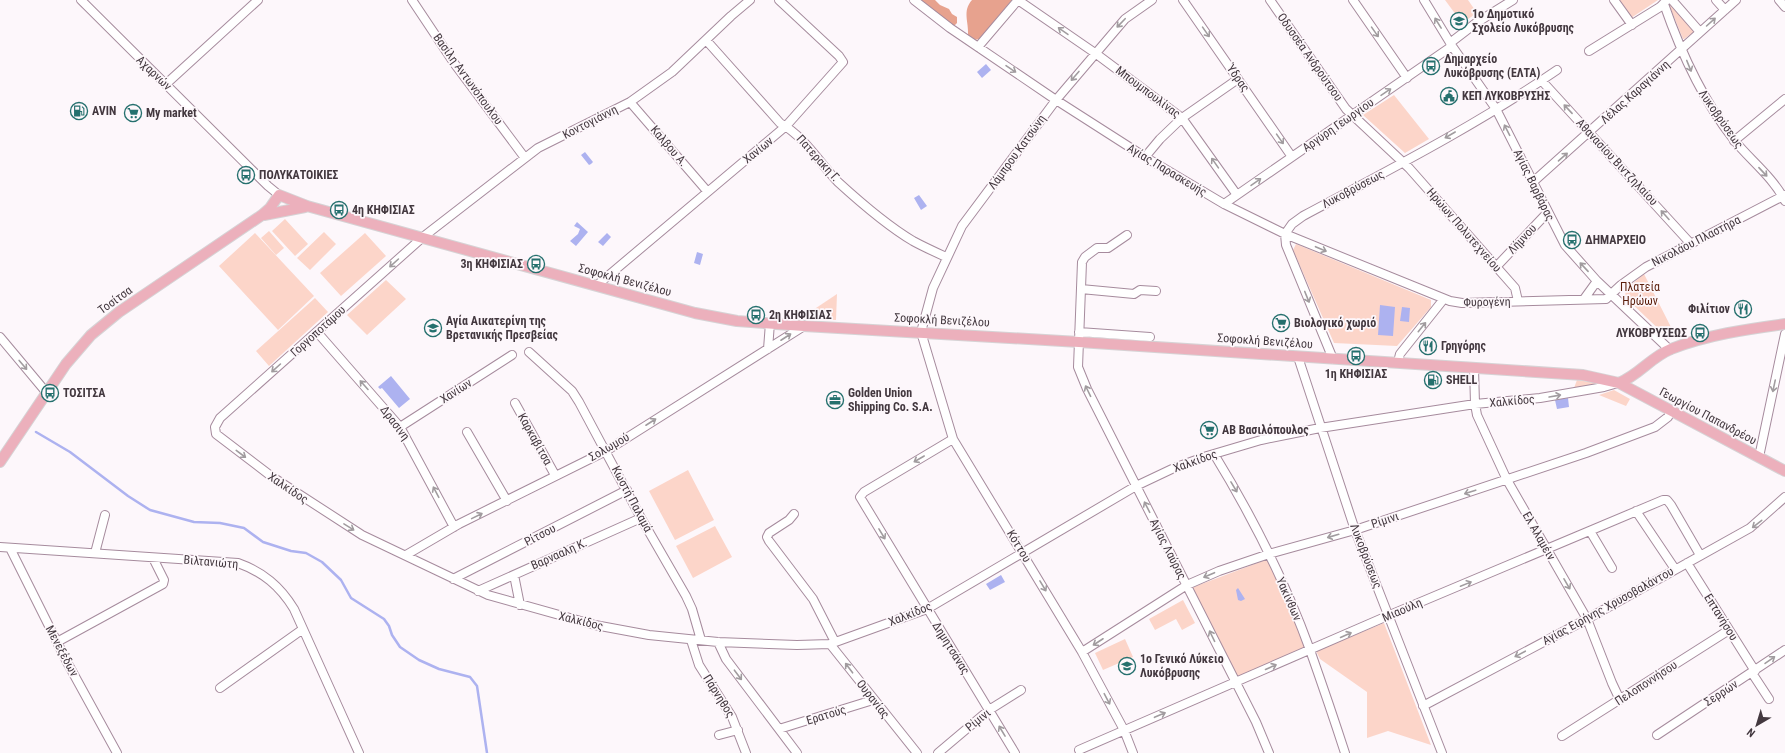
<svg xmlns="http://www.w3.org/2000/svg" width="1785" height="753" font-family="'Roboto Condensed',sans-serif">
  <rect width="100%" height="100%" fill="#fdf7fb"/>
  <path fill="#fcd5c9" d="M1445,0H1468L1477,13L1462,23Z
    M1617,0H1658L1631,18Z
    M1668,2L1695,31L1684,39H1683Z
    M1394,95L1429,139L1405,153L1363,115Z
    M285,219L308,244L295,256L272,231Z
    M269,231L284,248L276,255L261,238Z
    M324,232L336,244L310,270L297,258Z
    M255,233L314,296L278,330L219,266Z
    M365,233L386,256L341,296L320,273Z
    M1296,244L1431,300V307L1397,346L1334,343L1293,250Z
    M1644,274L1675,335L1669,339L1625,297L1626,289Z
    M386,280L406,299L367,335L347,315Z
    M837,294L836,320L806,319L807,314Z
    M315,298L328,312L269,366L256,351Z
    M1577,380L1597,383V385L1574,388Z
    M1614,390L1630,399L1626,406L1599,395Z
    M688,470L714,520L675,540L649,491Z
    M715,526L732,557L693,578L676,546Z
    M1268,559L1306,649L1237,680L1191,588Z
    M1183,600L1195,623L1182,630L1176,619L1155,630L1149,619Z
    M1384,623L1431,745L1388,731L1367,738V692L1320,659L1316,651Z
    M1125,639L1133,657L1103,670L1095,653Z"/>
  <path fill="#e7a28e" d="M921,0H935L940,5L949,9L952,14L957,17V23L954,26Z
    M972,0H1012L979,39L975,40L968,35C969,22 962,11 972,0Z"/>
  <path fill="#adb2f0" d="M986,64L991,70L982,78L977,72Z
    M585,152L593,162L591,164L589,165L581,155Z
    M919,195L927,206L921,210L914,198Z
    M577,222L588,232L576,246L570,241L578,234L580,229L574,226Z
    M607,233L611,237L603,246L598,242Z
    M697,252L703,254L700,265L694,263Z
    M1380,305L1395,307L1393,336L1378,335Z
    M1402,307L1410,308L1409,322L1400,321Z
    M391,376L410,399L399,408L382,388L380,389L378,387Z
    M1568,398L1569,407L1557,409L1555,400Z
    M1001,575L1005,582L990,590L986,584Z
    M1238,588L1245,599L1241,601L1238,600L1236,590Z"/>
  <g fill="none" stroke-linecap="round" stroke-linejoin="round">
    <path stroke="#adb2f0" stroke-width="2.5" d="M36,432L70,452L128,496L150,510L194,522L220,523L244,528L263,542L291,551L306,553L322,562L341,580L351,598L384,619L389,626L392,635L400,647L419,660L439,669L470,677L477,686L487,753"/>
    <g stroke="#a68b9d" stroke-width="10">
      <path id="minor" d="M81,0L268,186L279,195
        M412,0L454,63L525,158
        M750,0L731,16L672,72L630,102L538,148L423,237L220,418L215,427L216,434L271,476L362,535L488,595L595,625L649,635L718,642L797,645L830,644L927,609L1136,486L1174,468L1207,456L1261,440L1320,428L1475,404L1540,398L1604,387L1618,383
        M914,0L950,28L1056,100L1145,157L1224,204L1285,234L1450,301L1462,303L1606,299L1621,285L1646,267L1785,195
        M1018,0L1095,53L1182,118L1237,195
        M1183,0L1292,157
        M1270,0L1346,109L1409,168L1515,288L1518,301
        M1353,0L1407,78
        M1424,0L1452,46L1496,109L1565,245L1597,281L1670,350
        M1614,0L1632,25
        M1672,0L1700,32
        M1716,0L1725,10
        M1779,0L1785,7
        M1664,4C1681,53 1702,99 1734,140C1750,160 1773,177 1785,201
        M706,40L780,123C805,137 819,162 838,182C861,203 886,225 913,241C924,247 935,252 946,257
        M1450,43L1476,23L1513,0
        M978,47L1018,0
        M1589,51L1660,7L1667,0
        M1542,81L1691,244
        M166,84L258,0
        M630,102L707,191
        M1734,141L1785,99
        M1145,157L1160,139L1182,118L1238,79
        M1533,182L1736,0
        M1224,204L1452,46
        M1127,235L1108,248H1097L1085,257L1082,262L1078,367L1087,389L1256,722L1269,753
        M1496,267L1548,212
        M596,286L786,126L843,62L839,56L779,0
        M1081,289L1134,294L1140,290L1156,291
        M1584,299L1597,281
        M317,332L400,427L454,527
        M1079,332L1150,337
        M0,337L46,392
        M768,349L770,323
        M529,352L572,391L579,402L641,518L686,596L692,609L701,640
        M1298,357L1355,530L1442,753
        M1333,359L1286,245L1285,234L1292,224L1303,216C1389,170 1477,125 1557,70
        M1398,362L1400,354L1443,300
        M1474,368L1475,404L1477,415L1507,480L1587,619L1612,683L1620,700
        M515,403L555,475
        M400,427L512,355
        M467,432L507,501
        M953,439L864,492L860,497L1015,753
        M1214,454C1252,516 1285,581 1310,650C1322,684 1334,719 1345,753
        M1759,457L1785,334
        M1636,511L1675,569
        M794,514L789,520L769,533L767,537L769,541L813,599L835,642
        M1590,531L1612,568
        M0,547L238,563C263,572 280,586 294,609L359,753
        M10,548L67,662L117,753
        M95,553L105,515
        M406,555L459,524L606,451L804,326
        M1687,563L1755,671
        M514,575L520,605
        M453,579L627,490
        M478,591L641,518
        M691,640L699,665L732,717L746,753
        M57,642L163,584L164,580L153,558
        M718,642L726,659L797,753
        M830,644L917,753
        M1082,652L1187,585L1219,571L1269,554L1355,530L1586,453L1655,427L1668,417L1671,411
        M1752,673L1769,699
        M220,688L303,629
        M1423,706L1587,619L1750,528L1785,497
        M779,729L873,700
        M719,735L738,730
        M1657,735L1785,650
        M1562,736L1729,630
        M1079,750L1385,617L1663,500H1667L1671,505L1700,555
        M938,753L989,710L1021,690
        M1133,753L1124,730L1082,652L953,439L921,332L933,288L962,226L1056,100L1125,19L1152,0"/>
    </g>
    <g stroke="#d6d3d5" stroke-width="12">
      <path id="major" d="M264,215L305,207
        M1619,383C1639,375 1651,357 1671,349C1706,335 1748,329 1785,324
        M0,462L66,364L91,335L119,312L262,215L270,208L279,195L307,206L695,313L737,321L804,326L1079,342L1583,375L1619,383L1785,471"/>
    </g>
    <use href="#minor" stroke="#fff" stroke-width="8"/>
    <use href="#major" stroke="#ecb0bc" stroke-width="10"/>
  </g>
  <defs><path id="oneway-shaft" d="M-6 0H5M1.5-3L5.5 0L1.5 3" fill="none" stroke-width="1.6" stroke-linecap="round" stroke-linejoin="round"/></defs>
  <g stroke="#a19c9f">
    <use href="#oneway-shaft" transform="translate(1711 22) rotate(-42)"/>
    <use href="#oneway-shaft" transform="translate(1121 23) rotate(134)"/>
    <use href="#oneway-shaft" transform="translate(1438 23) rotate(-122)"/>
    <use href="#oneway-shaft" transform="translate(1063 31) rotate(-145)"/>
    <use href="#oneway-shaft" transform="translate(1206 32) rotate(55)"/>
    <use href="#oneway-shaft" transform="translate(1375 32) rotate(55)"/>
    <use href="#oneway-shaft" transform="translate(1689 66) rotate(68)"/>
    <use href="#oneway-shaft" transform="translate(1011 69) rotate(34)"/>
    <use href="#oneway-shaft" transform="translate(1075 76) rotate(131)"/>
    <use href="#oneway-shaft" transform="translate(1386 92) rotate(-34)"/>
    <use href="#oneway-shaft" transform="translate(1568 109) rotate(-133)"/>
    <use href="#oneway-shaft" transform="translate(1507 130) rotate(-117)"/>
    <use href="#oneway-shaft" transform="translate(1450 135) rotate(150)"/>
    <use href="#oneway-shaft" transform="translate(1280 139) rotate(55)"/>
    <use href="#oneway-shaft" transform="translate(1563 157) rotate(-41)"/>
    <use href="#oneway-shaft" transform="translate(1215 163) rotate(-125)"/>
    <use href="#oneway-shaft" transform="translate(1763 172) rotate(47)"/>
    <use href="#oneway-shaft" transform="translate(1256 182) rotate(-35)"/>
    <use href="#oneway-shaft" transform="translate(1665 215) rotate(-132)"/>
    <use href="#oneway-shaft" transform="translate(1321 249) rotate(23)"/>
    <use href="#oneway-shaft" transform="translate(394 263) rotate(138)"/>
    <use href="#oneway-shaft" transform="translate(1584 267) rotate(-133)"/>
    <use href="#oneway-shaft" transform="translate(1307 297) rotate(68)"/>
    <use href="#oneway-shaft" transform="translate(1422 327) rotate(-51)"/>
    <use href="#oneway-shaft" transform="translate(786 337) rotate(-33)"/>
    <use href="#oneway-shaft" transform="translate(23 365) rotate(50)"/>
    <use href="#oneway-shaft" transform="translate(276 368) rotate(138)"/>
    <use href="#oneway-shaft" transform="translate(364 385) rotate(-132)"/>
    <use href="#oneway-shaft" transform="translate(1774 386) rotate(102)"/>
    <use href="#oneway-shaft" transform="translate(1088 391) rotate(-116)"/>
    <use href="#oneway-shaft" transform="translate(1555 396) rotate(-10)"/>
    <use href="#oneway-shaft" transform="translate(651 422) rotate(-33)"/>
    <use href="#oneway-shaft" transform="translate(241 454) rotate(37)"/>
    <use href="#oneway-shaft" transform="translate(919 459) rotate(150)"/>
    <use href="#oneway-shaft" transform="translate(1234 487) rotate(59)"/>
    <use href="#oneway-shaft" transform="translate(436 492) rotate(-118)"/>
    <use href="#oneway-shaft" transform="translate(1470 492) rotate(162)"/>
    <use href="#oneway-shaft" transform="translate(1147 507) rotate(-117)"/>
    <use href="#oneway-shaft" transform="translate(477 516) rotate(-26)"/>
    <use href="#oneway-shaft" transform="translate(1757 524) rotate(142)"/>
    <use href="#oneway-shaft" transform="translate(349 527) rotate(32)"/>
    <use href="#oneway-shaft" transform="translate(882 534) rotate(59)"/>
    <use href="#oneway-shaft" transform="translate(1333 536) rotate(164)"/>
    <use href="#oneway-shaft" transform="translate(1209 575) rotate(157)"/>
    <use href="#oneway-shaft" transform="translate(1466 584) rotate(-22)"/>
    <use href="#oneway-shaft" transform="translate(1567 584) rotate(60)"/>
    <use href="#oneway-shaft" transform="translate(1043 586) rotate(59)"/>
    <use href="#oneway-shaft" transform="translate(1346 635) rotate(-24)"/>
    <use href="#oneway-shaft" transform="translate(1212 636) rotate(-116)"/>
    <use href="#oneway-shaft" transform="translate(1098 642) rotate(147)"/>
    <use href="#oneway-shaft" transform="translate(1520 654) rotate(152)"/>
    <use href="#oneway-shaft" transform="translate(1770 660) rotate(-35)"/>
    <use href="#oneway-shaft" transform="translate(1271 667) rotate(-24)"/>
    <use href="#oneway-shaft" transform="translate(849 668) rotate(-127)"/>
    <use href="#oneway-shaft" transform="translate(738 675) rotate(53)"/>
    <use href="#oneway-shaft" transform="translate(1107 699) rotate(62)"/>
    <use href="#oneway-shaft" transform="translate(1160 715) rotate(-23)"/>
    <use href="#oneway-shaft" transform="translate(1002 731) rotate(-121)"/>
  </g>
  <defs>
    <g id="school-ring" transform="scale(0.9)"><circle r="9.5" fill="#fdf7fb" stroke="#25706e" stroke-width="1.5"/><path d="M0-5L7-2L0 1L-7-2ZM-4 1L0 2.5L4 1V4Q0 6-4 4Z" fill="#25706e"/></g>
    <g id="bus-ring" transform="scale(0.9)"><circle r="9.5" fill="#fdf7fb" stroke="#25706e" stroke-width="1.5"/><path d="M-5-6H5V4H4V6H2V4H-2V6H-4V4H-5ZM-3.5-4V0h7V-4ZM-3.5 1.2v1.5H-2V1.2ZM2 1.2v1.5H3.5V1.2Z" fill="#25706e"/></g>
    <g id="civic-ring" transform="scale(0.9)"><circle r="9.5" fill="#fdf7fb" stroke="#25706e" stroke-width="1.5"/><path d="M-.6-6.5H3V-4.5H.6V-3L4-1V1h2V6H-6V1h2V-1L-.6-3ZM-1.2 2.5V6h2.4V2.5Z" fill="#25706e"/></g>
    <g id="fuel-ring" transform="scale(0.9)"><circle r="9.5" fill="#fdf7fb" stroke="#25706e" stroke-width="1.5"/><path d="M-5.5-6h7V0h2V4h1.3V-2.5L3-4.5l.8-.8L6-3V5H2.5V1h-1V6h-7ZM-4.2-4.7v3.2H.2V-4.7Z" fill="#25706e"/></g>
    <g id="supermarket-ring" transform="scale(0.9)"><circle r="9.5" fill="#fdf7fb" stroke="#25706e" stroke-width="1.5"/><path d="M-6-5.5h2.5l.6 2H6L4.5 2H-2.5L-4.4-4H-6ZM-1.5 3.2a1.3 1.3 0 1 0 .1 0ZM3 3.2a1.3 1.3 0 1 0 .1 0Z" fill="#25706e"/></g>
    <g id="restaurant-ring" transform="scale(0.9)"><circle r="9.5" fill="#fdf7fb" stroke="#25706e" stroke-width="1.5"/><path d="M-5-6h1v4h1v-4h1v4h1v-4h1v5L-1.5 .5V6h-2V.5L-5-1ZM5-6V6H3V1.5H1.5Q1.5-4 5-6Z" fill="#25706e"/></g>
    <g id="office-ring" transform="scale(0.9)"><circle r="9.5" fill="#fdf7fb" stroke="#25706e" stroke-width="1.5"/><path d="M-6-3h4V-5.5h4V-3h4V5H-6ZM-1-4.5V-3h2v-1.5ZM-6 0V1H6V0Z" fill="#25706e"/></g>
  </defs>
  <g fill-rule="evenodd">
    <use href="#school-ring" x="1459" y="21"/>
    <use href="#bus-ring" x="1431" y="66"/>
    <use href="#civic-ring" x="1449" y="96"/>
    <use href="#fuel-ring" x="79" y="111"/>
    <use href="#supermarket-ring" x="133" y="113"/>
    <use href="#bus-ring" x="246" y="175"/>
    <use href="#bus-ring" x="339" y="210"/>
    <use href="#bus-ring" x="1572" y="240"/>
    <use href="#bus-ring" x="536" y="264"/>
    <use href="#restaurant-ring" x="1743" y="309"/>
    <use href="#bus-ring" x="756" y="315"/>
    <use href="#supermarket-ring" x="1281" y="323"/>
    <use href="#school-ring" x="433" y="328"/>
    <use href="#bus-ring" x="1700" y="333"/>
    <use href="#restaurant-ring" x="1428" y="346"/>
    <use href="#bus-ring" x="1356" y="356"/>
    <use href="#fuel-ring" x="1433" y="380"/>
    <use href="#bus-ring" x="50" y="393"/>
    <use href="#office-ring" x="835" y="400"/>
    <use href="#supermarket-ring" x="1209" y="430"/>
    <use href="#school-ring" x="1127" y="666"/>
  </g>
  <g text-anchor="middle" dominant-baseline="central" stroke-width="3.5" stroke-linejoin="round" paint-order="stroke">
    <g font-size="12" font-weight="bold" fill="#43383f" stroke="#fdf7fb" text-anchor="start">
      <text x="1472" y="14">1ο Δημοτικό<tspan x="1472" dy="14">Σχολείο Λυκόβρυσης</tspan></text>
      <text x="1444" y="59">Δημαρχείο<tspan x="1444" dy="14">Λυκόβρυσης (ΕΛΤΑ)</tspan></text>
      <text x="1462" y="96">ΚΕΠ ΛΥΚΟΒΡΥΣΗΣ</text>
      <text x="92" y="111">AVIN</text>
      <text x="146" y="113">My market</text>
      <text x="259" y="175">ΠΟΛΥΚΑΤΟΙΚΙΕΣ</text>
      <text x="352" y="210">4η ΚΗΦΙΣΙΑΣ</text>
      <text x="1585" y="240">ΔΗΜΑΡΧΕΙΟ</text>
      <text x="523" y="264" text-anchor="end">3η ΚΗΦΙΣΙΑΣ</text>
      <text x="1730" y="309" text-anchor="end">Φιλίτιον</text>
      <text x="769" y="315">2η ΚΗΦΙΣΙΑΣ</text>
      <text x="446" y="321">Αγία Αικατερίνη της<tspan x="446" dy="14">Βρετανικής Πρεσβείας</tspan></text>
      <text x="1294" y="323">Βιολογικό χωριό</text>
      <text x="1687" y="333" text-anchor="end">ΛΥΚΟΒΡΥΣΕΩΣ</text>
      <text x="1441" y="346">Γρηγόρης</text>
      <text x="1356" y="374" text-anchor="middle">1η ΚΗΦΙΣΙΑΣ</text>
      <text x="1446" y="380">SHELL</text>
      <text x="63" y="393">ΤΟΣΙΤΣΑ</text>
      <text x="848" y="393">Golden Union<tspan x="848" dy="14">Shipping Co. S.A.</tspan></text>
      <text x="1222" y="430">ΑΒ Βασιλόπουλος</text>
      <text x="1140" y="659">1ο Γενικό Λύκειο<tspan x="1140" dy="14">Λυκόβρυσης</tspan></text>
    </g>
    <g font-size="12" fill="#43383f" stroke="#fdf7fb">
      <text transform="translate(1310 57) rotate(55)">Οδυσσέα Ανδρούτσου</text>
      <text transform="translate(154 73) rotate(44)">Αχαρνών</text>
      <text transform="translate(1238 78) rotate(55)">Ύδρας</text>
      <text transform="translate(468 79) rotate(54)">Βασίλη Αντωνόπουλου</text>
      <text transform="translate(1148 92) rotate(37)">Μπουμπουλίνας</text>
      <text transform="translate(1635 92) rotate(-42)">Λέλας Καραγιάννη</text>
      <text transform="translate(1721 119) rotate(55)">Λυκοβρύσεως</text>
      <text transform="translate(590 122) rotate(-27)">Κοντογιάννη</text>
      <text transform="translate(1338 125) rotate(-35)">Αργύρη Γεωργίου</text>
      <text transform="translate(669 146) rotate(49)">Καλβου Α.</text>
      <text transform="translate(758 150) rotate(-39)">Χανίων</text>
      <text transform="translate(1017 152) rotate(-54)">Λάμπρου Κατσώνη</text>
      <text transform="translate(818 158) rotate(48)">Πατερακη Γ.</text>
      <text transform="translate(1617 162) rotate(47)">Αθανασίου Βιντζηλαίου</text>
      <text transform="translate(1167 170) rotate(31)">Αγίας Παρασκευής</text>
      <text transform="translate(1534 185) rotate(64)">Αγίας Βαρβάρας</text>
      <text transform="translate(1353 189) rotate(-28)">Λυκοβρύσεως</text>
      <text transform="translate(1464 230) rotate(49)">Ηρώων Πολυτεχνείου</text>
      <text transform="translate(1522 239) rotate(-47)">Λήμνου</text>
      <text transform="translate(1696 241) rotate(-27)">Νικολάου Πλαστήρα</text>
      <text transform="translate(625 280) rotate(15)">Σοφοκλή Βενιζέλου</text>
      <text transform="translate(115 300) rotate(-36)">Τοσίτσα</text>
      <text transform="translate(1487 302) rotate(-1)">Φυρογένη</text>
      <text transform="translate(942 320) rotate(3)">Σοφοκλή Βενιζέλου</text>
      <text transform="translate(318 331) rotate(-42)">Γοργοποτάμου</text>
      <text transform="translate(1265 341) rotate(4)">Σοφοκλή Βενιζέλου</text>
      <text transform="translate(456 391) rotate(-33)">Χανίων</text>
      <text transform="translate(1512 401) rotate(-5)">Χαλκίδος</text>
      <text transform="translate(1708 416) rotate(28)">Γεωργίου Παπανδρέου</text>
      <text transform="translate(395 423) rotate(53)">Δρασινη</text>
      <text transform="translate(535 439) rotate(61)">Καρκαβίτσα</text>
      <text transform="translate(609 447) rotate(-30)">Σολωμού</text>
      <text transform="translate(1195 461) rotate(-20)">Χαλκίδος</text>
      <text transform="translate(288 488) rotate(34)">Χαλκίδος</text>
      <text transform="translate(632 499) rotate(62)">Κωστή Παλαμά</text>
      <text transform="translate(1385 520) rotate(-18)">Ρίμινι</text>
      <text transform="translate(540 535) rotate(-27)">Ρίτσου</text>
      <text transform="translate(1539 536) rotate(60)">Ελ Αλαμέιν</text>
      <text transform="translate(1019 546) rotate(59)">Κόττου</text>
      <text transform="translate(1168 549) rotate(63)">Αγίας Λαύρας</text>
      <text transform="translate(559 554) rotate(-24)">Βαρνααλη Κ.</text>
      <text transform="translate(1366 556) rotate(69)">Λυκοβρύσεως</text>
      <text transform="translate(211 562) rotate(5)">Βιλτανιώτη</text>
      <text transform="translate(1289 599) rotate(66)">Υακίνθων</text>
      <text transform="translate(1608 606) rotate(-29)">Αγίας Ειρήνης Χρυσοβαλάντου</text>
      <text transform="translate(1402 610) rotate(-23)">Μιαούλη</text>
      <text transform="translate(910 614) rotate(-22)">Χαλκίδος</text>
      <text transform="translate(1721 617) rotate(58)">Επτανήσου</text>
      <text transform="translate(581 621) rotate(14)">Χαλκίδος</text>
      <text transform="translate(951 648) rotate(58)">Δημητσάνας</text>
      <text transform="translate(62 651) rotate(62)">Μενεξέδων</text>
      <text transform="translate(1646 683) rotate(-33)">Πελοποννήσου</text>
      <text transform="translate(1721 693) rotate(-33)">Σερρών</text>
      <text transform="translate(719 696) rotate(58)">Πάρνηθος</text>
      <text transform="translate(873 699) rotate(52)">Ουρανίας</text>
      <text transform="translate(826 715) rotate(-17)">Ερατούς</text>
      <text transform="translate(978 720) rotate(-39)">Ρίμινι</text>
    </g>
    <g font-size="12" fill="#5a1d0a" stroke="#fdf7fb">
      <text x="1640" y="287">Πλατεία<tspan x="1640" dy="14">Ηρώων</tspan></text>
    </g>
  </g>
  <g transform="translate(1757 725) rotate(218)" stroke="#fdf7fb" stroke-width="3" paint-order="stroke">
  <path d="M0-3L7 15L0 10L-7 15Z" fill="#43383f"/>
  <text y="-6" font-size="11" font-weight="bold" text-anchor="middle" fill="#43383f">N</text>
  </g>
</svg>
